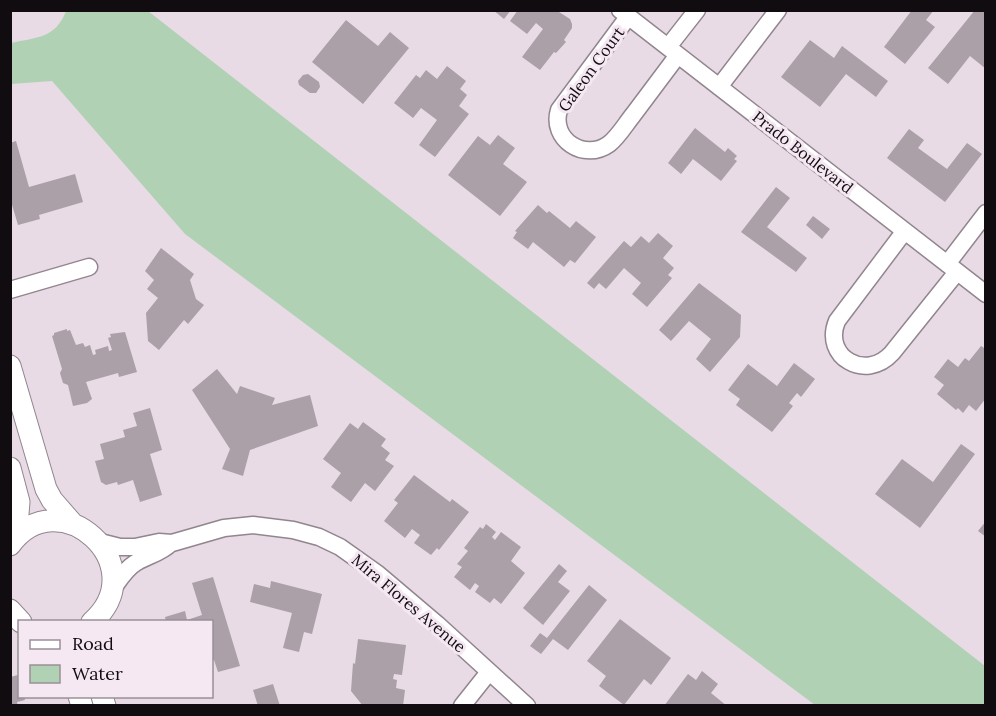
<svg xmlns="http://www.w3.org/2000/svg" width="996" height="716" font-family="Lora,serif">
  <rect width="100%" height="100%" fill="#e8dbe5"/>
  <path fill="#b1d1b4" d="M66,11H148L985,666V705H815L185,234L52,81L11,84V43C37,37 55,39 66,11Z"/>
  <path fill="#ab9fa8" d="M493,10H511L504,19Z
    M518,10H560L559,12L570,19L572,24V28L564,40L566,42L556,53L554,52L540,70L522,57L543,29L536,23L527,34L510,21Z
    M912,10H934L926,20L935,27L905,64L884,47Z
    M975,10H981L986,14V69L970,56L948,84L928,68Z
    M346,20L378,46L390,32L409,48L363,104L312,62Z
    M810,40L834,58L842,46L888,81L876,97L846,74L820,107L781,77Z
    M447,66L466,81L460,89L467,95L459,106L469,114L435,157L419,145L437,120L421,108L413,118L394,103L416,75L420,78L426,70L437,79Z
    M308,74L319,82L320,87L316,93H310L299,85L298,81L303,75Z
    M695,128L725,152L728,148L737,156L734,159L737,161L721,181L693,159L681,174L668,163Z
    M909,129L924,140L918,148L947,169L967,143L982,154L945,202L887,158Z
    M498,135L515,148L503,164L527,182L500,216L448,175L478,136L490,145Z
    M16,141L29,187L75,174L83,202L39,215L40,219L18,225L10,198V143Z
    M776,187L790,198L767,227L807,258L796,272L741,232Z
    M538,205L547,213L549,211L570,228L576,221L596,237L575,263L570,260L564,267L533,242L528,249L513,238L517,232L515,231Z
    M813,216L830,229L822,239L806,225Z
    M658,233L673,246L663,258L674,268L668,275L672,278L647,307L632,294L641,283L624,268L606,289L599,283L594,289L587,283L624,241L631,247L641,236L649,243Z
    M161,248L194,274L190,280L196,299L204,305L188,324L184,320L159,350L148,341L146,313L158,298L147,289L154,280L145,271Z
    M699,283L741,315L740,337L710,372L696,359L711,339L689,321L671,341L659,330Z
    M67,329V331L70,330L76,345L83,343L85,347L90,345L93,355L96,354L95,350L108,346L109,351L112,350L108,338L111,337L110,334L125,332L137,372L119,377L118,373L86,382L92,399L87,403L73,406L68,385L63,383L60,373L62,369L52,336L54,335V333Z
    M981,346L986,349V398L976,411L969,405L963,413L958,408L956,410L937,394L944,385L934,377L948,359L958,367L965,358L969,361Z
    M794,363L815,379L801,397L797,393L789,403L793,406L772,432L736,405L740,399L728,390L748,364L777,386Z
    M217,369L237,394L240,386L275,398L272,405L310,395L318,426L250,450L243,476L222,469L230,449L192,390Z
    M150,408L162,450L150,454L162,495L140,502L133,480L118,485L117,482L106,485L101,482L95,461L104,459L100,444L125,437L123,430L137,426L133,413Z
    M363,422L386,439L381,446L390,453L385,460L394,466L375,491L365,483L351,502L331,487L341,473L323,459L350,423L358,429Z
    M961,444L975,454L920,528L875,494L902,459L933,482Z
    M414,475L450,502L452,499L469,512L439,550L437,548L431,555L414,543L420,535L412,529L405,538L384,521L398,503L394,500Z
    M986,521V537L978,531Z
    M486,524L496,532L492,537L495,540L501,532L521,547L511,561L525,573L501,604L494,598L490,603L475,592L479,586L475,583L470,590L454,577L462,567L457,564L468,551L464,548L480,527L483,529Z
    M559,564L567,571L558,582L570,591L543,625L523,608Z
    M213,577L240,666L218,672L214,660H212V622H166L165,617L185,611L187,620L202,615L192,583Z
    M271,581L322,594L312,634L304,632L299,652L283,648L292,613L250,602L254,584L270,588Z
    M589,585L607,600L568,650L553,639L541,654L530,646L540,633L547,638Z
    M620,619L671,658L651,685L644,679L624,705L599,686L606,676L587,661Z
    M358,639L406,645L402,675L394,674L393,679L397,680L396,688L405,690L403,706H363L351,691L353,663L355,664Z
    M702,671L718,684L711,693L727,706H664L688,674L696,680Z
    M18,675L20,696H24L25,700L17,702L18,706H10V677Z
    M273,684L280,706H258L253,690Z"/>
  <g fill="none" stroke-linecap="round" stroke-linejoin="round">
    <g stroke="#91858e" stroke-width="19">
      <path id="minor" d="M620,10L986,294
        M628,17L559,110C550,139 584,162 609,144C618,137 625,125 633,115C648,95 663,75 678,55
        M668,47L697,10
        M719,87L778,10
        M904,232L837,321C822,357 866,382 892,353L957,272
        M947,264L986,213
        M10,290L89,267
        M100,542L120,547H135L159,542L172,543L224,528L253,525L293,530L319,537L340,547L378,574L437,624L527,706
        M112,590C119,580 126,568 137,562C149,555 161,553 171,543
        M462,706L489,672"/>
    </g>
    <g stroke="#91858e" stroke-width="23">
      <path id="tertiary" d="M10,366L46,489L52,500L72,523
        M10,468L19,502L16,537
        M10,545C58,478 156,565 92,622
        M10,610L21,622
        M79,696L82,706
        M102,696L105,706"/>
    </g>
    <use href="#minor" stroke="#fff" stroke-width="16"/>
    <use href="#tertiary" stroke="#fff" stroke-width="21"/>
  </g>
  <g text-anchor="middle" dominant-baseline="central" stroke-width="6" stroke-linejoin="round" paint-order="stroke">
    <g font-size="16" fill="#100c0f" stroke="#f5e8f2">
      <text transform="translate(591 69) rotate(-54)">Galeon Court</text>
      <text transform="translate(803 152) rotate(38)">Prado Boulevard</text>
      <text transform="translate(409 603) rotate(40)">Mira Flores Avenue</text>
    </g>
  </g>
  <rect width="996" height="716" fill="none" stroke="#100c0f" stroke-width="24"/>
  <rect x="18" y="620" width="195" height="78" fill="#f5e8f2" stroke="#999097" stroke-width="1.5"/>
  <rect x="30" y="640" width="30" height="9" fill="#ffffff" stroke="#999097" stroke-width="1.5"/>
  <text x="72" y="650" font-size="18" fill="#100c0f">Road</text>
  <rect x="30" y="665" width="30" height="18" fill="#b1d1b4" stroke="#999097" stroke-width="1.5"/>
  <text x="72" y="680" font-size="18" fill="#100c0f">Water</text>
</svg>
